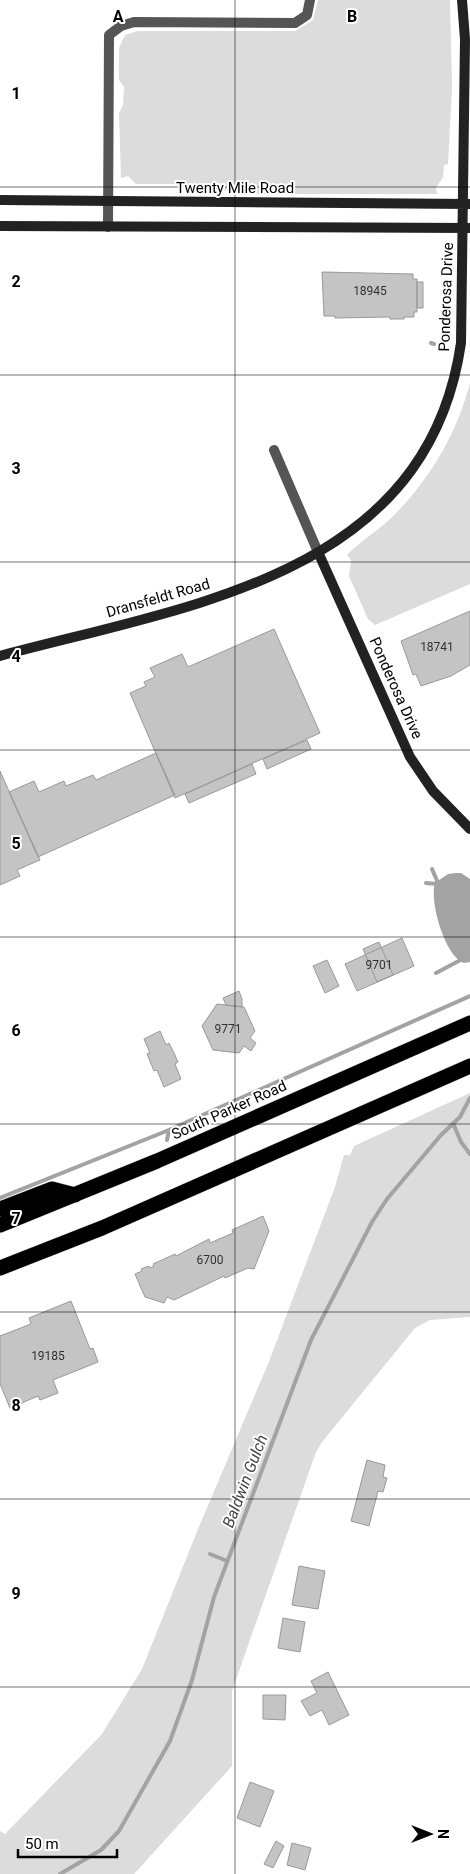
<svg xmlns="http://www.w3.org/2000/svg" width="470" height="1874" font-family="Roboto,sans-serif">
  <rect width="100%" height="100%" fill="#fff"/>
  <path fill="#dcdcdc" d="M318,0H450L452,87L448,164L444,165L443,177L436,188L437,194H254L207,188L206,184H136L128,176L121,178L119,113L123,105L124,87L119,80V48L125,35L138,31H295L313,20Z
    M470,383V584L375,625L368,619L349,576L351,560L347,555C359,542 375,533 388,521C428,483 456,436 470,383Z
    M470,1093V1317L430,1320L415,1328L322,1442L316,1452L232,1691V1766L134,1874H0V1831L5,1834L102,1734L142,1669L196,1534L268,1364L335,1187L344,1155H350L354,1146Z"/>
  <path fill="#a3a3a3" d="M456,873H461L470,879V962L464,963C445,957 429,901 435,883L448,874Z"/>
  <g fill="none" stroke-linecap="round" stroke-linejoin="round">
    <path stroke="#a3a3a3" stroke-width="4" d="M431,343L434,344
      M432,869L438,883
      M426,883L438,884
      M436,973L470,955
      M453,1123L461,1142L470,1154
      M167,1140L169,1130
      M0,1198L169,1130L470,996
      M210,1554L227,1561
      M60,1874L101,1850L119,1831L170,1741L192,1680L214,1597L311,1340L372,1222L387,1199L441,1135L460,1117L470,1098"/>
  </g>
  <path fill="#c4c4c4" stroke="#999" d="M322,272L413,274V279H417V312H414V317H404V319H390V317L335,318V316H324Z
    M417,282H423V308H417Z
    M470,611V665L451,676L421,686L416,674L413,675L401,641Z
    M274,629L320,733L175,798L130,693L146,686L144,682L155,677L150,668L182,654L188,667Z
    M307,740L311,749L267,769L263,759Z
    M156,753L175,795L38,857L9,792L34,781L39,792L64,781L66,786L93,775L96,780Z
    M252,764L256,774L189,803L185,794Z
    M0,771L40,860L17,870L20,876L0,885Z
    M402,938L414,966L357,991L345,964Z
    M379,942L393,975L377,982L363,949Z
    M327,960L339,986L325,993L313,966Z
    M239,991L242,999V1007L226,1005L223,998Z
    M217,1004L244,1007L255,1031L250,1038L256,1043L251,1051L244,1046L239,1053L213,1050L202,1026Z
    M160,1031L166,1045L169,1043L174,1053L178,1062L175,1064L181,1079L164,1087L157,1070L154,1071L152,1066L147,1054L150,1053L144,1039Z
    M263,1216L269,1231L254,1269L248,1268L225,1278L224,1276L174,1300L167,1297L164,1303L145,1297L135,1274L142,1271L141,1269L149,1266L150,1268L154,1266L153,1264L175,1254L176,1256L209,1239L210,1243L233,1233L232,1230Z
    M71,1301L90,1349L93,1348L98,1362L53,1380L58,1393L40,1400L38,1396L10,1408L0,1384V1336L31,1324L29,1318Z
    M367,1460L385,1465L383,1477L387,1478L383,1492L378,1491L369,1526L351,1521Z
    M299,1566L325,1571L318,1609L292,1605Z
    M283,1618L305,1622L300,1652L278,1648Z
    M328,1672L349,1715L329,1725L322,1710L310,1716L301,1701L317,1693L311,1681Z
    M263,1695H286L285,1720L263,1719Z
    M250,1782L274,1791L260,1827L237,1818Z
    M276,1841L284,1846L273,1868L264,1864Z
    M292,1843L311,1848L305,1870L287,1865Z"/>
  <g fill="none" stroke-linecap="round" stroke-linejoin="round">
    <g stroke="#dbdbdb" stroke-width="16">
      <path id="highway" d="M0,1209L52,1189L75,1195
        M0,1225L157,1161L470,1023
        M0,1268L102,1228L470,1066"/>
    </g>
    <path stroke="#555" stroke-width="10" d="M108,227L109,35L121,26L134,22L295,23L307,15L310,0
      M274,450L318,552"/>
    <path stroke="#222" stroke-width="10" d="M0,200L469,204
      M0,226L469,228
      M318,552L410,757L433,791L470,829
      M0,656C188,605 427,577 461,343L465,39L462,0"/>
    <use href="#highway" stroke="#000" stroke-width="15"/>
  </g>
  <path fill="none" stroke="#000" stroke-width="1" stroke-opacity="0.55" d="M235,0V1874M0,187H470M0,375H470M0,562H470M0,750H470M0,937H470M0,1124H470M0,1312H470M0,1499H470M0,1687H470"/>
  <g text-anchor="middle" dominant-baseline="central" stroke-width="4" stroke-linejoin="round" paint-order="stroke">
    <g font-size="12" fill="#313131">
      <text x="370" y="291">18945</text>
      <text x="437" y="647">18741</text>
      <text x="379" y="965">9701</text>
      <text x="228" y="1029">9771</text>
      <text x="210" y="1260">6700</text>
      <text x="48" y="1356">19185</text>
    </g>
    <g font-size="15" fill="#000" stroke="#fff">
      <text x="235" y="188">Twenty Mile Road</text>
      <text transform="translate(446 297) rotate(-88)">Ponderosa Drive</text>
      <text transform="translate(158 598) rotate(-16)">Dransfeldt Road</text>
      <text transform="translate(396 688) rotate(66)">Ponderosa Drive</text>
      <text transform="translate(229 1110) rotate(-24)">South Parker Road</text>
    </g>
    <g font-size="16" font-style="italic" fill="#444" stroke="#fff">
      <text transform="translate(245 1481) rotate(-69)">Baldwin Gulch</text>
    </g>
  </g>
  <g font-size="16" text-anchor="middle" font-weight="bold" fill="#000" stroke="#fff" stroke-width="4" stroke-linejoin="round" paint-order="stroke">
    <text x="118" y="22">A</text>
    <text x="352" y="22">B</text>
    <text x="16" y="99">1</text>
    <text x="16" y="287">2</text>
    <text x="16" y="474">3</text>
    <text x="16" y="662">4</text>
    <text x="16" y="849">5</text>
    <text x="16" y="1036">6</text>
    <text x="16" y="1224">7</text>
    <text x="16" y="1411">8</text>
    <text x="16" y="1599">9</text>
  </g>
  <g transform="translate(430 1834) rotate(90)" stroke="#ffffff" stroke-width="4" paint-order="stroke">
  <path d="M0-4L9 19L0 12L-9 19Z" fill="#000000"/>
  <text y="-8" font-size="14" font-weight="bold" text-anchor="middle" fill="#000000">N</text>
  </g>
  <path d="M18 1849v8h99v-8" fill="none" stroke="#000000" stroke-width="2.5"/>
  <text x="25" y="1849" font-size="15" fill="#000000" stroke="#ffffff" stroke-width="4" paint-order="stroke">50 m</text>
</svg>
